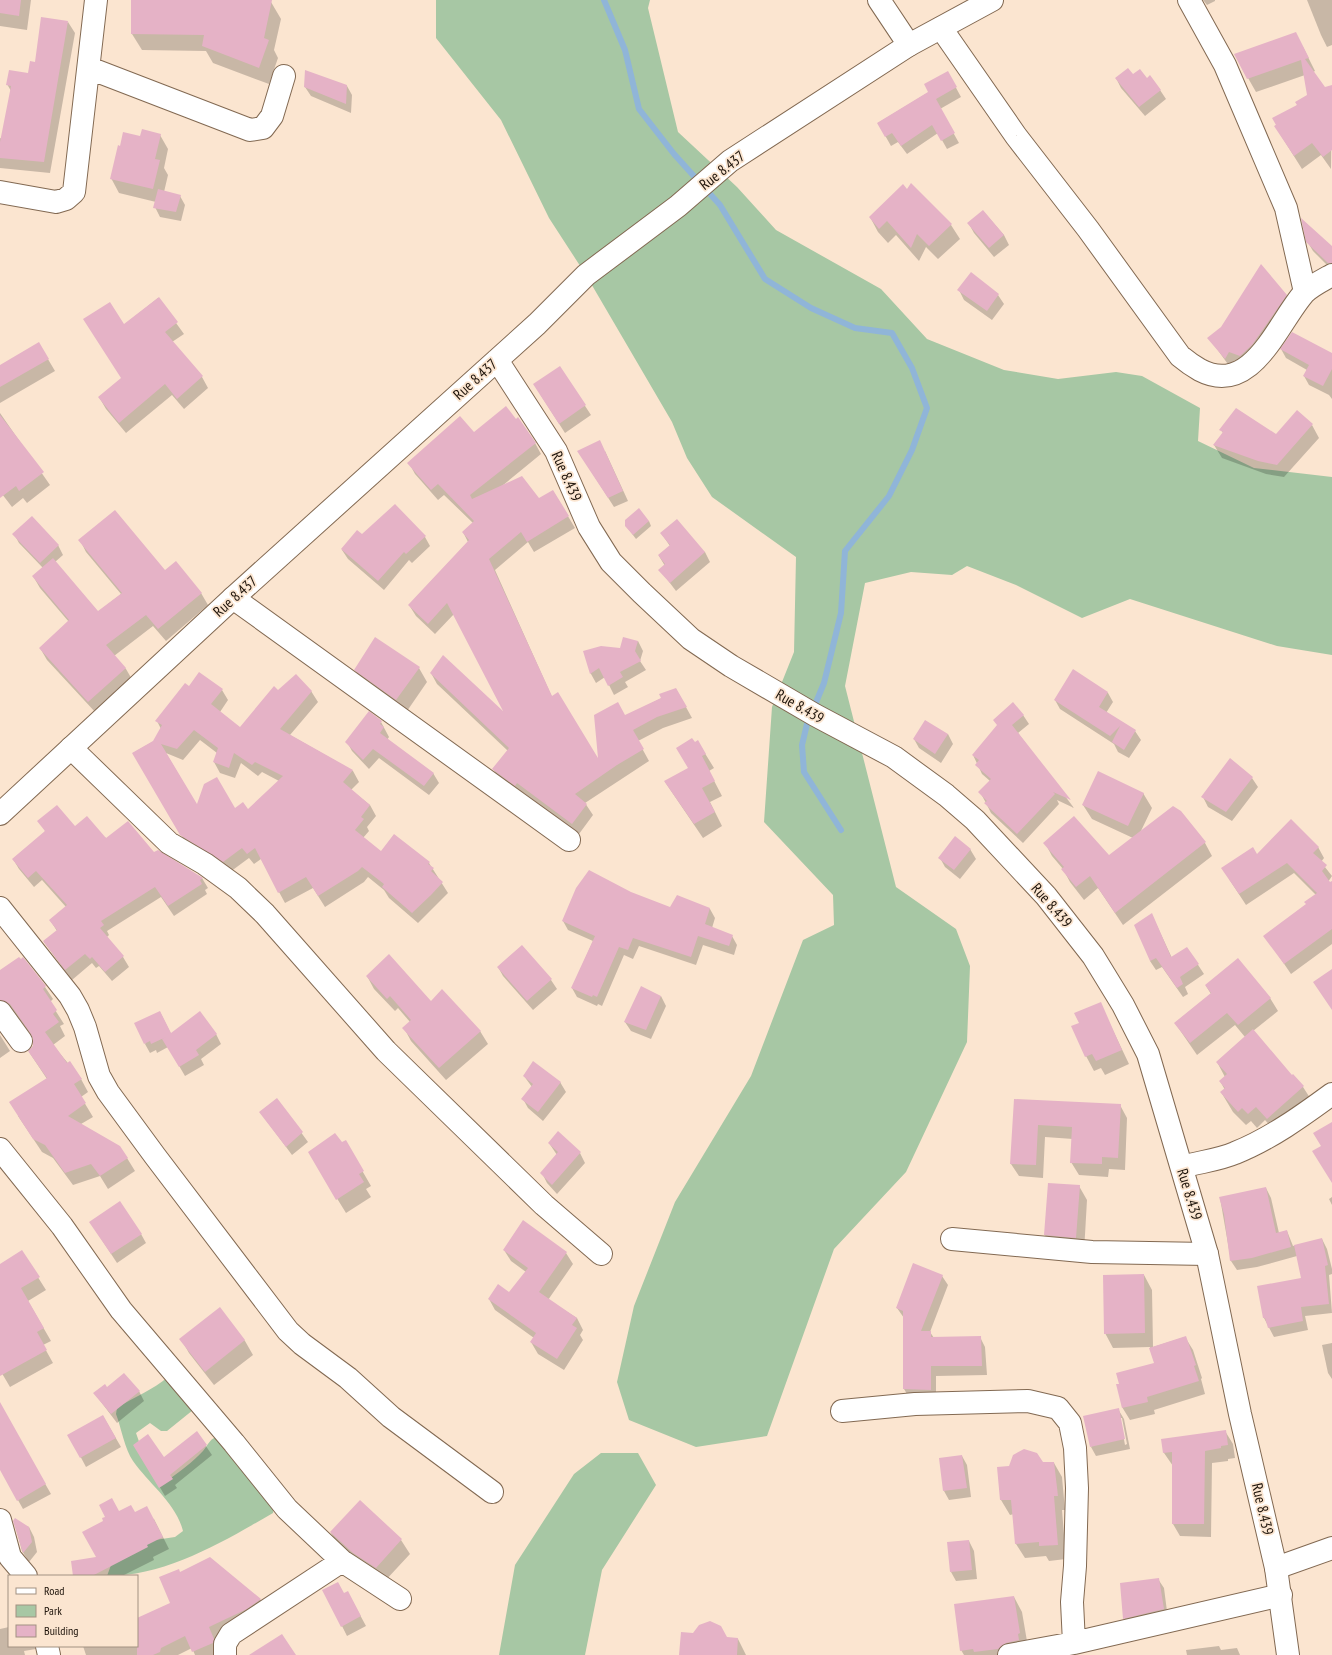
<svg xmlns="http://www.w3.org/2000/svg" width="1332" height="1655" font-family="'PT Sans Narrow',sans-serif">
  <rect width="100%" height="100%" fill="#fbe5d0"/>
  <path fill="#a7c7a4" d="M436,0H650L648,8L678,132L737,187L776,230L881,289L927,339L1004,370L1058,379L1116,372L1142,376L1200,408L1198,441L1254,468L1332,477V655L1277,646L1130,599L1082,618L1016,585L967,566L952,575L911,572L865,583L845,686L896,887L956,929L970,966L967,1042L906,1172L834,1249L767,1436L696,1447L629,1420L617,1382L634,1306L675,1202L751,1076L803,940L834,925L833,895L764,822L772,707L794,652L796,557L712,497L687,458L672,422L586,275L549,218L501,120L436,38Z
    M168,1377L193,1410L167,1431H161L150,1423L136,1433L143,1453L167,1481C179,1472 193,1462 203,1451C208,1445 209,1440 216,1437L274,1507L273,1513C223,1542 166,1576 107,1576L111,1565L155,1540L175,1537L183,1531C176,1503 149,1484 133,1461C125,1450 121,1427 116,1414L117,1408C134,1397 153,1390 168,1377Z
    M601,1453H638L656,1485L602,1570L585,1655H499L515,1565L574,1474Z"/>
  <path fill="#0003" fill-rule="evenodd" d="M0,0H31L27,30L0,26Z
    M265,0L271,2L281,19L274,50L278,58L269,84L213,63L206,51L142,50L132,34Z
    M1203,0H1215V1L1207,5Z
    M1307,0H1332V45L1327,47L1321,35Z
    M68,22L75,33L50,173L0,168V138L2,139L11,91L7,84L29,74L35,63Z
    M1303,47L1315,71L1313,72L1325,89L1332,86L1331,169L1321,155L1302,169L1275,126L1308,95L1305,75L1256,92L1248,78Z
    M948,73L961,97L940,109L959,143L947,149L938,133L907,154L898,142L891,146L878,123L929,92Z
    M1133,76L1147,79L1160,90L1166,99L1145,116L1121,88L1116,78Z
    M347,86L352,95L351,113L311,96L305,87Z
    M160,135L168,149L164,168L168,175L164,192L180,196L185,205L181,221L160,217L155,207L156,202L119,193L111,178L121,147L141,137Z
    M911,185L951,225L960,239L938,259L926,247L919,261L896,235L888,243L878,232L870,217L907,190Z
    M983,211L1004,235L1009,245L994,257L974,233L969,224Z
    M1307,241L1332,248V270L1313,251Z
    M959,290L998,295L1004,304L992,320L964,300Z
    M1286,295L1292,305L1245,365L1235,360L1230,367L1209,338Z
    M158,298L184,334L172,342L202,377L208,388L184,409L172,395L126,433L106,409L99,397L122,379L124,325Z
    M39,344L55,371L0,403V366Z
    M1281,349L1332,354V399L1329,395L1309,385L1304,376L1307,370L1286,358Z
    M560,368L591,415L565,433L540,394Z
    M0,413L50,485L27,503L23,498L12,507L2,494L0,495Z
    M1312,425L1319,438L1284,477L1266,474L1222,458L1214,445L1223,433L1221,430L1276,436Z
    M474,433L535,443L541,454L502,486L539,500L553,491L575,528L534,552L528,542L495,570L552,697L600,762L625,716L662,698L676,689L692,718L663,728L638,741L649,761L585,803L593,815L579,834L524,793L522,796L500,780L493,769L508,751L437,684L431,673L506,715L454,614L435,634L416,616L409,605L468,542L463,532L473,523L444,495L438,500L415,474L409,463Z
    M605,451L628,501L614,507L584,460Z
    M649,521L651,526L636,539L626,526Z
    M661,533L705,552L710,562L676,591L660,570L665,566L659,556L670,546Z
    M14,534L58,545L63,555L55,562L98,612L121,594L86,552L80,540L165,572L201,593L208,605L166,641L153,626L114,656L126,669L133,681L96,713L47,660L40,648L69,622L40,588L33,576L43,568L19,543Z
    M363,536L425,537L430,546L412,563L409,560L384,590L348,559L342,550Z
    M638,641L643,651L640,661L646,670L625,682L628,687L614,695L605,677L596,683L591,674L585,651L621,649Z
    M419,668L427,682L405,714L363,684L355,670Z
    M1073,671L1108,693L1113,702L1106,713L1135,731L1141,740L1129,758L1118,752L1114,744L1060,709L1055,700Z
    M189,687L222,690L228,700L220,712L240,728L279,692L311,691L318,702L290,735L353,771L359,782L351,790L370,805L376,816L367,827L369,831L363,838L381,853L394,835L429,863L448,893L418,923L389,898L384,890L368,877L364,882L325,907L313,888L285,903L261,859L254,864L249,858L230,872L188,846L133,753L154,741L161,729L157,721ZM200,740L217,753L214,762L220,773L235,778L241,763L258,776L262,772L279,781L248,811L197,806L166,753L183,760Z
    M1023,715L1029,724L1018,733L1074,808L1057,800L1059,804L1023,843L991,813L986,803L980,792L990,781L982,774L973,755Z
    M381,722L389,737L387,740L433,773L439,783L429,795L379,758L369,769L352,751L347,742Z
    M948,734L953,744L941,763L919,748L914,739Z
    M698,742L714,768L709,771L722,796L710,802L722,826L703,838L665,782L689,768L695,744Z
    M1252,778L1258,787L1232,821L1208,807L1203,797Z
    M1143,793L1152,808L1140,833L1205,843L1212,856L1123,925L1098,888L1084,900L1070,882L1063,869L1052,856L1045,843L1109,857L1133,838L1092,819L1083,805Z
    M39,821L75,828L154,853L202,878L208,888L205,890L207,894L174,916L161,897L107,931L109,935L107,937L123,957L129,967L112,981L99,966L96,968L92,963L72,980L44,942L57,931L50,920L66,907L42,880L34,887L19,869L13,859L45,832L44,830L48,835Z
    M1318,847L1324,858L1321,862L1332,876L1328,882L1332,886V944L1291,974L1265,936L1307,905L1316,895L1294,873L1246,905L1229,879L1257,855Z
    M970,849L976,859L960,879L945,867L940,858Z
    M630,893L671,908L710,909L715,918L712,928L732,936L737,945L734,955L703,945L696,965L639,946L633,959L624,955L602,1006L598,1004L597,1006L577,997L572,988L593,941L568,930L563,921Z
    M1152,915L1172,958L1187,948L1204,974L1185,987L1188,994L1183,997L1162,967L1156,970L1150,961Z
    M522,946L551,980L557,989L533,1010L503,976L498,967Z
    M0,971L45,987L53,999L50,1002L64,1024L60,1026L65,1036L53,1045L81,1079L88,1092L81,1097L93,1117L81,1124L127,1158L135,1171L108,1189L100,1176L73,1185L53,1158L42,1152L18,1116L47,1079L29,1052L33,1046L34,1039L18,1017L14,1013L0,1015Z
    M367,976L431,1002L442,991L480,1031L488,1044L446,1080L411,1041L404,1028L410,1022L398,1008L395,1011L374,989Z
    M1206,986L1270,998L1278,1011L1253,1031L1292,1077L1293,1075L1303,1087L1312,1101L1276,1132L1265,1120L1257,1128L1251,1121L1246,1125L1233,1112L1221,1092L1225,1090L1220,1081L1225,1077L1217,1062L1245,1037L1235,1025L1197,1055L1175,1023L1211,994Z
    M661,996L666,1006L651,1039L631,1031L625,1022Z
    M1100,1003L1129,1064L1105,1075L1101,1068L1094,1071L1086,1056Z
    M160,1012L171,1034H216L221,1044L201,1059L204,1065L185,1076L168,1047L157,1053L156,1050L150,1053L145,1044Z
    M0,1035L10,1051L0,1058Z
    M524,1076L560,1082L566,1092L543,1121L528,1108L523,1099L532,1087Z
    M277,1099L308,1142L292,1155L260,1112Z
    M1015,1100L1120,1105L1127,1118L1125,1170L1109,1169L1108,1177L1079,1175L1071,1162L1073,1139L1045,1137L1043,1178L1019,1176L1011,1164Z
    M345,1141L371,1186L366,1189L371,1197L346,1213L317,1166Z
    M549,1143L580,1153L585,1163L557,1194L547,1183L542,1173L557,1155Z
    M1079,1186L1087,1200L1084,1252L1054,1249L1045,1235Z
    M1266,1188L1271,1198L1279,1233L1287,1231L1293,1246L1322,1239L1327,1249L1332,1269V1274L1329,1275L1332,1313L1305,1316L1308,1330L1274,1337L1264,1318L1302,1278L1297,1256L1257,1267L1237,1270L1231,1261L1220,1198Z
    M1332,1197V1205L1329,1199Z
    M96,1231L141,1234L146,1243L117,1263Z
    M504,1250L566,1253L573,1264L548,1300L577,1318L583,1330L580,1335L583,1340L564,1370L538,1354L531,1342L534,1338L495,1310L489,1299L509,1294L526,1272L511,1261Z
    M22,1252L46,1290L28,1301L51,1341L43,1345L53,1363L10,1387L0,1370V1265Z
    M1144,1275L1152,1290L1153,1347L1185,1337L1193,1350L1202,1378L1201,1379L1205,1394L1154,1410L1155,1414L1130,1420L1122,1407L1120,1385L1155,1364L1150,1347L1113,1348L1105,1333Z
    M942,1276L948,1285L930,1332L934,1338L980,1337L985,1347L987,1375L936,1376V1399H910L904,1389V1318L897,1308Z
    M220,1309L245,1341L253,1355L214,1385L189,1353L181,1339Z
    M1332,1343V1379L1328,1373L1322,1345Z
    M139,1391L144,1401L117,1423L95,1394Z
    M1118,1409L1124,1419L1130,1449L1096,1456L1091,1447ZM1120,1418H1122L1127,1444L1125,1445Z
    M4,1412L51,1494L23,1509L0,1468V1413Z
    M103,1416L121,1447L86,1467L69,1435Z
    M1225,1431L1233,1444L1235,1458L1228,1459V1461L1212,1463L1211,1537L1180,1536L1173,1524V1466L1164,1453L1162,1440Z
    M197,1433L212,1455L175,1485L177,1488L165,1496L135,1445L163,1459Z
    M962,1456L967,1465L971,1497L949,1500L944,1491Z
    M1054,1463L1062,1477L1065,1510H1062L1066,1559L1049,1561L1046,1556L1025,1558L1016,1544L1014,1514L1010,1515L1001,1500L998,1468Z
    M360,1502L401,1540L410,1554L384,1582L340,1547L331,1533Z
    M119,1512L135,1513L154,1519L169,1549L153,1557L154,1560L122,1576H74L98,1557Z
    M14,1521L29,1527L34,1537L37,1552L29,1562L22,1551Z
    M969,1541L974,1551L977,1579L956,1581L951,1572Z
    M210,1558L261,1600L268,1612L254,1621L215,1639L220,1652L219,1655H195L192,1648L178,1655H86L83,1646H137V1619L172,1603L180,1573Z
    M1158,1579L1164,1588L1168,1619L1129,1628L1124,1619Z
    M344,1594L353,1602L366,1626L347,1636L342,1626Z
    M1014,1597L1022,1612L1028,1647L1025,1655H964L961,1650Z
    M9,1627V1646H35L36,1649L24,1651L25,1655H0V1629Z
    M693,1635L738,1639L746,1655H680Z
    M1219,1646L1221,1650L1237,1648L1240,1655H1187L1186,1650Z"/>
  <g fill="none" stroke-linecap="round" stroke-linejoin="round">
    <path stroke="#90b5d8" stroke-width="6" d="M604,0L625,50L639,109L674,154L720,205L765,279L811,308L855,328L892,333L912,368L927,408L912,450L889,496L845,551L841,613L824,683L807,724L802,745L804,772L841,830"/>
  </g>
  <path fill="#e5b2c6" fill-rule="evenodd" d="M0,0H21L19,16L0,13Z
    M131,0H272L264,38L269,40L259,68L202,46L204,35L131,34Z
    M41,17L68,21L44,162L0,158V142L11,86L6,85L9,70L28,73L30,61L35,62Z
    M1296,32L1309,58L1305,59L1325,87L1332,85V150L1323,157L1312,143L1294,156L1274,126L1276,125L1272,118L1297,105L1295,102L1307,95L1301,60L1247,79L1234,54Z
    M1128,68L1133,74L1140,69L1147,78L1150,75L1161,90L1139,107L1115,78Z
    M305,70L347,85L346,104L304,87Z
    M948,71L957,87L936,99L955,133L941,141L932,125L901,146L892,133L885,137L877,123L928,92L924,84Z
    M142,129L161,134L155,159L160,160L153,189L110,179L118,145L120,146L123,132L140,136Z
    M911,183L952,224L929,246L917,234L911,248L887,221L879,229L869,217L903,184L907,189Z
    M158,189L181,195L176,212L153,208Z
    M983,210L1004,235L989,248L967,223Z
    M1301,218L1332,246V263H1328L1306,242Z
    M1261,264L1287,295L1252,345L1240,356L1229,352L1225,359L1207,338L1221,327Z
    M971,272L999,294L987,311L957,290Z
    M159,297L178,322L165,332L203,376L177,399L165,384L119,423L98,397L121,378L83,319L110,302L124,324Z
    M1292,332L1332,353V369L1323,386L1303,376L1309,365L1280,349Z
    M39,342L49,359L0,387V365Z
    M560,366L586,405L559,424L533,384Z
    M506,406L516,419L518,417L536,443L470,495L472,499L522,476L539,498L553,490L569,516L527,542L521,532L489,559L552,696L558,692L598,758L594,715L618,702L625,715L661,698L659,694L676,688L687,707L657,717L633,730L644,749L617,765L575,794L587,804L572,824L517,783L515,786L492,769L509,748L430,673L443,655L503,711L447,603L428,624L408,605L469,540L462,532L474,521L438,484L431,490L407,463L460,416L474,432Z
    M1236,408L1276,434L1297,410L1313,424L1277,465L1258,461L1213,445L1223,432L1219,430Z
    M0,415L44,472L19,491L16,486L0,498Z
    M600,440L623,491L608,498L577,451Z
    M395,504L426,536L406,554L404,552L378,581L341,549L357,530L362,534Z
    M639,508L649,521L633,535L625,526V520Z
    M115,510L165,570L176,561L202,593L158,629L146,615L106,645L126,668L88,702L39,648L69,620L32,576L53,558L98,611L122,593L78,540Z
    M32,516L59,545L40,563L12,534Z
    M677,519L705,552L670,583L658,570L665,564L658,555L670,545L660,533Z
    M375,637L420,667L396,700L354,670Z
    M623,637L638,641L635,651L641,661L620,672L623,677L608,686L599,668L590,674L583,651L601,646L620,648Z
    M1073,669L1108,692L1099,707L1136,730L1124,750L1112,742L1120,726L1110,736L1054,700Z
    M199,672L223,689L211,704L240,727L274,686L278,690L296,674L312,691L280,729L353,770L343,782L370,805L361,817L364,819L355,830L381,851L394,834L430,862L428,864L434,868L431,871L443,882L431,895L412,913L382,887L384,884L362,867L358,871L318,896L306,877L278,893L255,848L247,854L242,848L223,862L180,835L132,753L153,741L162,725L155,721L185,683L189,686ZM194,730L218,748L213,762L229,768L234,753L252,765L255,762L283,776L248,809L243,802L235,808L217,777L204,784L197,804L161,744L177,749Z
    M1013,702L1024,715L1012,725L1071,800L1053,792L1055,794L1017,834L984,803L987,801L978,792L991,779L975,765L979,760L972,755L997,725L993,720Z
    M369,711L382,721L380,724L384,727L380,733L434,773L424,786L373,749L363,760L345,742Z
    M925,720L948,734L935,754L913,739Z
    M692,738L695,742L698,740L706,754L702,756L715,781L702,788L715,812L694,824L664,781L688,768L676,748Z
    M1230,758L1253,777L1226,812L1201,797Z
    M1098,771L1144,793L1128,826L1082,805Z
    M57,805L75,826L87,816L106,838L128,821L154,852L158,850L203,878L200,880L202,884L168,906L155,887L101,921L104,925L100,928L124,956L105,972L92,957L90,959L85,954L65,970L43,941L57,930L49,920L67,905L36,871L28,878L12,859L45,831L37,821Z
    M1173,806L1181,811L1206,842L1115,913L1090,876L1076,887L1061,869L1064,867L1043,843L1074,816L1109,855Z
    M1291,819L1319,847L1313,853L1327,865L1322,871L1330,882L1332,881V929L1284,964L1263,936L1306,904L1304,902L1317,893L1287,863L1239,894L1221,868L1253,847L1257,854Z
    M955,836L971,849L954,870L938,858Z
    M589,870L631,892L670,907L677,895L710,908L705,924L733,935L729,946L698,936L691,957L633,938L628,950L619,947L597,997L593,995L592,997L571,988L595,936L562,921L576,888Z
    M1152,913L1171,957L1187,947L1199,964L1180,977L1183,984L1177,988L1156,958L1150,961L1134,925Z
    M522,945L552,979L527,1001L497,967Z
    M389,954L431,1001L442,989L481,1031L439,1068L402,1028L411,1020L390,996L387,999L366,976Z
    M19,957L21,959L23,957L46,986L43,989L57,1010L53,1014L59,1022L45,1032L67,1063L70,1061L82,1079L74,1084L86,1103L68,1116L120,1146L128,1158L100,1176L91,1164L65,1173L45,1145L33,1139L9,1102L47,1078L28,1051L33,1046V1039L31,1034L10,1004L0,1000V970Z
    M1238,958L1271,998L1238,1025L1227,1013L1190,1043L1174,1023L1211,993L1205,985Z
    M1332,969V1010L1313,982Z
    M641,986L661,996L646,1030L624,1022Z
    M1101,1002L1122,1050L1096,1061L1092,1054L1085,1057L1071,1026L1079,1023L1074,1013Z
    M160,1011L171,1033L200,1011L217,1034L196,1050L199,1055L179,1067L162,1039L166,1037L151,1044L150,1041L144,1044L134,1023Z
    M1253,1029L1292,1075L1293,1074L1304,1086L1267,1119L1256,1107L1248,1114L1242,1108L1238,1112L1220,1092L1225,1088L1219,1081L1227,1074L1216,1062Z
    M533,1061L561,1082L538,1112L521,1099L533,1084L523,1076Z
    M277,1098L303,1132L286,1147L259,1112Z
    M1014,1099L1121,1104L1118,1158L1102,1157V1164L1070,1163L1072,1127L1038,1125L1036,1165L1010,1164Z
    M1332,1122V1183L1312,1151L1321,1146L1313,1133Z
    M558,1131L581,1152L552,1185L540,1173L558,1152L548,1143Z
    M335,1133L342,1142L346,1140L364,1171L359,1174L364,1182L336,1200L308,1152Z
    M1048,1183L1080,1185L1076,1238L1044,1235Z
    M1266,1187L1276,1233L1287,1230L1291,1247L1252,1258L1230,1261L1224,1214L1219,1197Z
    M120,1201L142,1234L111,1254L89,1222Z
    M523,1220L567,1252L539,1292L577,1318L572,1325L577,1328L557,1359L530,1342L536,1333L488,1299L498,1284L509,1292L528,1268L503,1250Z
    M1322,1238L1328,1265L1325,1266L1329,1304L1301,1307L1303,1321L1268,1328L1265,1318H1263L1257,1286L1301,1278L1294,1245Z
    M22,1250L40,1277L21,1288L44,1328L37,1332L47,1350L0,1376V1264Z
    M913,1263L943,1275L921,1331H931V1337L981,1336L982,1366H931V1390L903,1389V1311L896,1308Z
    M1144,1274L1145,1333L1104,1334L1103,1275Z
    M220,1307L245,1340L205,1372L179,1339Z
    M1186,1336L1196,1365L1194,1366L1199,1381L1147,1397L1148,1402L1122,1408L1116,1384H1119L1116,1373L1154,1363L1149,1348Z
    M124,1373L140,1391L111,1414L93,1393L105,1384L107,1387Z
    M0,1402L46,1484L17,1501L0,1470Z
    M1119,1408L1125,1439L1090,1447L1083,1416Z
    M103,1415L116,1438L80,1458L67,1435Z
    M1226,1430L1228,1445L1221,1446V1448L1205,1451L1204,1524H1172V1452L1163,1453L1161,1439Z
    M197,1431L207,1445L170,1475L173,1479L159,1488L133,1445L148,1434L164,1457Z
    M1024,1449L1037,1453L1043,1462H1054L1058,1496H1054L1058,1545L1039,1546V1542L1015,1544L1011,1500H1000L997,1467L1009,1466L1013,1455Z
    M962,1455L967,1488L943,1491L939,1458Z
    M112,1498L119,1511L131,1505L135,1512L147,1506L163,1537L147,1545L148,1547L92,1576H73L71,1561L96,1557L82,1532L103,1521L102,1518L105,1517L99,1505Z
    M360,1500L402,1539L376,1568L353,1553L330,1532Z
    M15,1518L29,1527L32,1542L23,1553L13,1521Z
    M969,1540L972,1570L950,1572L947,1542Z
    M210,1557L261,1599L247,1609L209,1627L214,1639L213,1643L192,1652L185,1636L161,1648L160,1652L153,1655H137V1618L170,1603L159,1577L179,1569L180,1572Z
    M1159,1578L1164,1609L1123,1619L1120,1583Z
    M338,1582L344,1593L348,1591L361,1616L341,1627L322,1590Z
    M1014,1596L1020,1633L1018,1634L1019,1640L1006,1643L998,1649L974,1652L973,1649L960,1651L954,1604Z
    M710,1621L721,1626L727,1637L738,1638L737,1655H679L681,1632L693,1633L699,1625Z
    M282,1634L296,1655H249Z"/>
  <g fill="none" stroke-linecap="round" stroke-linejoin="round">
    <g stroke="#826952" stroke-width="24">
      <path id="street" d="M879,0L909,45
        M1189,0L1225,65L1286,208L1305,292
        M941,28L1016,136L1088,229L1180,356C1186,361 1193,366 1200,370C1252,397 1277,324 1304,293C1311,286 1323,280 1332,275
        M89,68L250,130L263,128L272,116L284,76
        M0,192L56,202L66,199L74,192L96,0
        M233,598L569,840
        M71,748L169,843L205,864L238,888L265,914L386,1051L544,1205L601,1254
        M0,908L70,996L78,1010L85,1027L99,1076L108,1092L155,1156L288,1331L302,1344L348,1378L391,1417L492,1492
        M0,1012L21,1041
        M0,1149L62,1226L121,1310L234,1443L287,1509L342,1561L400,1599
        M1182,1167C1199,1162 1219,1160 1235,1153C1270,1139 1302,1116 1332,1094
        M952,1239L1092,1252L1207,1254
        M842,1411L915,1404L1028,1401L1058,1408L1070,1423L1075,1448L1077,1488L1075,1566L1072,1602L1074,1643
        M0,1520L10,1557L26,1576
        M1276,1568L1332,1548
        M47,1646L49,1655
        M225,1655V1644L231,1634L342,1561
        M1009,1655L1074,1643L1281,1595"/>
    </g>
    <g stroke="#826952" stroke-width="24">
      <path id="secondary" d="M497,360L556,451L589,527L611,562L642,593L691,639L731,666L815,715L894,757L946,795L975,820L1046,896L1093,956L1123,1005L1148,1054L1207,1254L1240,1414L1276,1568L1288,1655
        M0,814L233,598L537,324L586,275L678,206L730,161L909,45L992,0"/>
    </g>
    <use href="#street" stroke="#fff" stroke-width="22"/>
    <use href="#secondary" stroke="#fff" stroke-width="22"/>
  </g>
  <g text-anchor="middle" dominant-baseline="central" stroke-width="3.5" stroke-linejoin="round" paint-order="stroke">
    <g font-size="15" fill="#1d130a" stroke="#fbe5d0">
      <text transform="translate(722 170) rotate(-38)">Rue 8.437</text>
      <text transform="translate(475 379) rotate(-42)">Rue 8.437</text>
      <text transform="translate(567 476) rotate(66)">Rue 8.439</text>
      <text transform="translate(235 596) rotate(-42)">Rue 8.437</text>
      <text transform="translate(800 706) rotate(30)">Rue 8.439</text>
      <text transform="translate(1052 905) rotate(49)">Rue 8.439</text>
      <text transform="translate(1190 1194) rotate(73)">Rue 8.439</text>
      <text transform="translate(1263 1509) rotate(77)">Rue 8.439</text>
    </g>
  </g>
  <rect x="8" y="1575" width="130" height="72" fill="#fbe5d0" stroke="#a29181"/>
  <rect x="16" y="1588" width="20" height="6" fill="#ffffff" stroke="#a29181"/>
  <text x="44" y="1595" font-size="12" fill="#1d130a">Road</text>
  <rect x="16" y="1605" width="20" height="12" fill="#a7c7a4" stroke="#a29181"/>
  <text x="44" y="1615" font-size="12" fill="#1d130a">Park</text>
  <rect x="16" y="1625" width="20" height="12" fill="#e5b2c6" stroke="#a29181"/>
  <text x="44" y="1635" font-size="12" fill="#1d130a">Building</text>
</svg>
